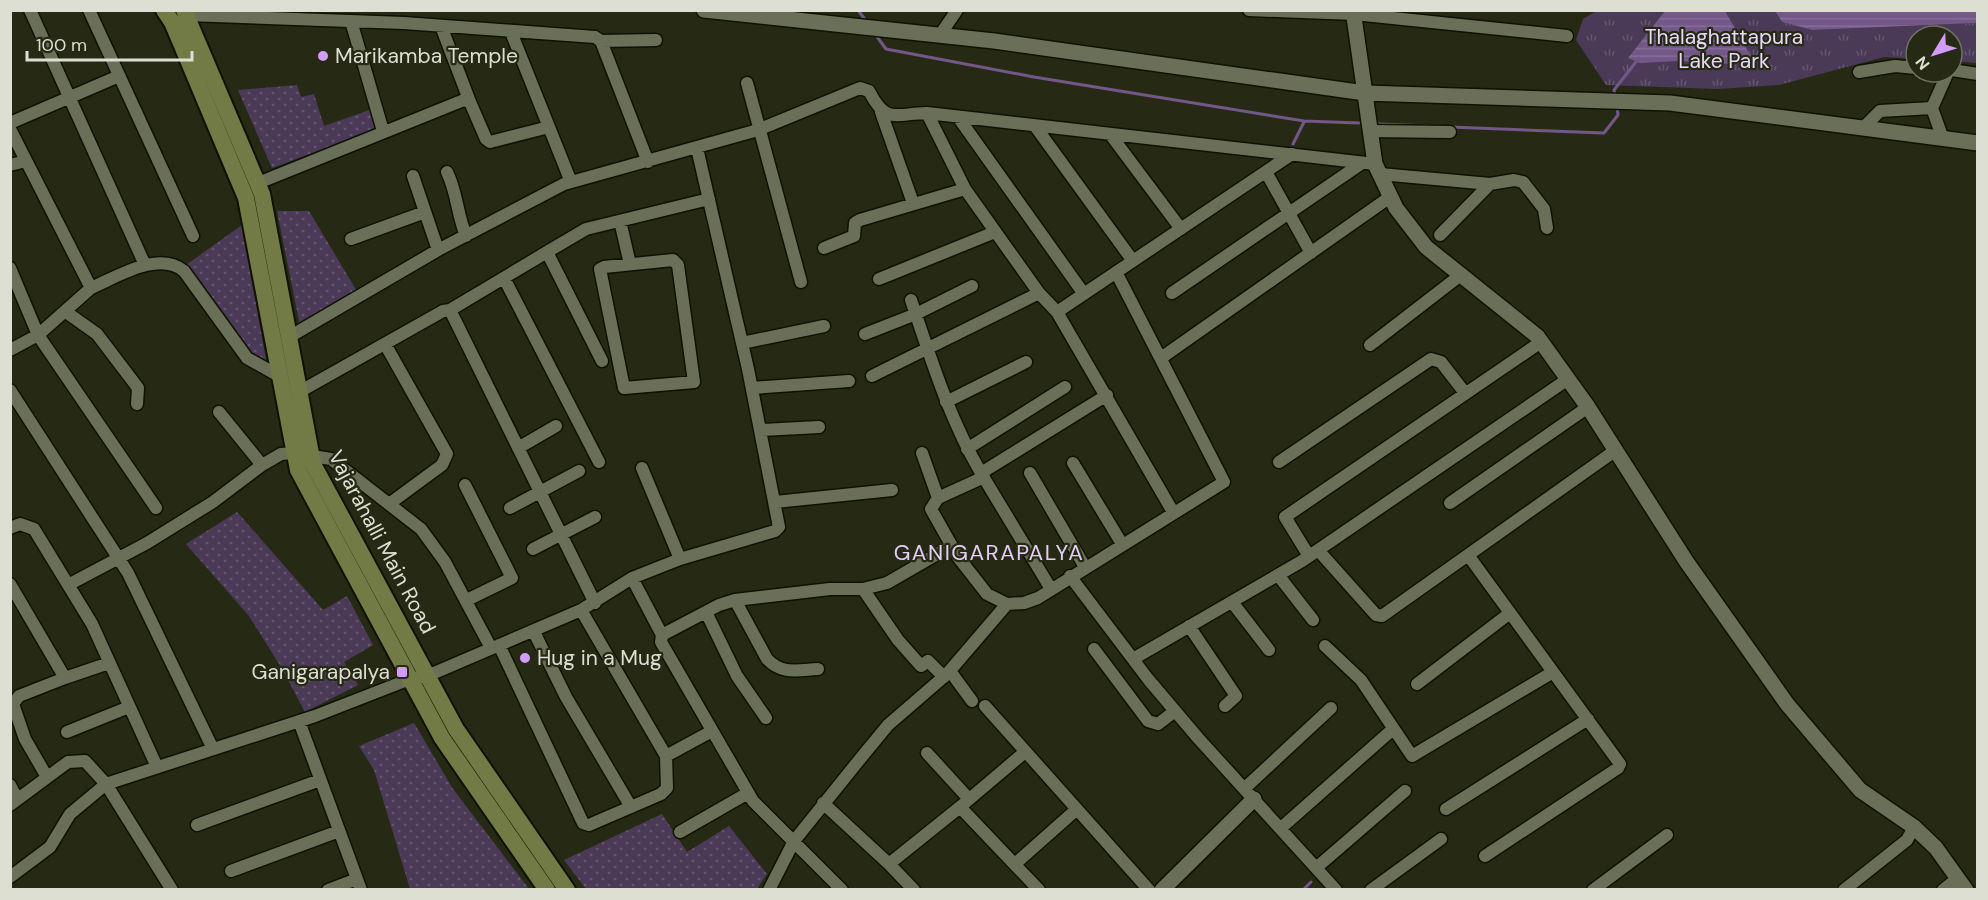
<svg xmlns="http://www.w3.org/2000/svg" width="1988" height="900" font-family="'DM Sans',sans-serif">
  <defs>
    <pattern id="grass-dots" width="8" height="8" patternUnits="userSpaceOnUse" patternTransform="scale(1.5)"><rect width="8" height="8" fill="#4a3a57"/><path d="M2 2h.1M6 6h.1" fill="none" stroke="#64566e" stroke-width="1.8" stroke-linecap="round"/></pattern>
    <pattern id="park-tufts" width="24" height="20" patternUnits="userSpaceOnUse" patternTransform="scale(1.5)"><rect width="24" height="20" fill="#4a3a57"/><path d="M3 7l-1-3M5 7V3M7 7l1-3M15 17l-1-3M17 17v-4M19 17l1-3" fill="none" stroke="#64566e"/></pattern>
    <pattern id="water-rules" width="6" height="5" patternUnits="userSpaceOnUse" patternTransform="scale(1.5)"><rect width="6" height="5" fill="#735789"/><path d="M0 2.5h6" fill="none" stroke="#866f99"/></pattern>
  </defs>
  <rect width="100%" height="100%" fill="#262a15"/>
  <path fill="url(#grass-dots)" d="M297,85L301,97L314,94L324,126L372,109L377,129L272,168L238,90Z
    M277,211H309L358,293L300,326Z
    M242,225L266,360L247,352L186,265Z
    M237,512L323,610L347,596L373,645L344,662L358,685L305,712L281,667L249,616L186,544Z
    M414,723L453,789L529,889H410L374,770L359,746Z
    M662,814L687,852L729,826L767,874L757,889H586L564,860Z"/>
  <path fill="url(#park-tufts)" d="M1596,11H1775L1782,22L1812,30L1977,23V63L1952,61V36H1916V59L1884,57L1779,85L1718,89L1606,85L1576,40L1583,19Z"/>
  <path fill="url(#water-rules)" d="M1665,11H1725L1756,65L1678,61L1640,63L1628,58Z
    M1775,11H1977V23L1812,30L1782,22Z"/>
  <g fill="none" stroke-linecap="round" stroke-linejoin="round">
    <path stroke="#735789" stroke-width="3" d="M858,10L866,21
      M875,34L886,49L1034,77L1304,121L1359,123
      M1615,97L1614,90L1639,58
      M1379,124L1431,126
      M1450,127L1604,133L1618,115L1617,107
      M1293,144L1304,122
      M1303,890L1311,882"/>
    <g stroke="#0f1201" stroke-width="15">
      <path id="minor" d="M30,10L145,265
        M89,10L193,236
        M1249,10L1354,14L1567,36
        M187,15L404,23L595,37L601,41L648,162
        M351,21L383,131
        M441,26L470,102
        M511,32L571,182
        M940,35L957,10
        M601,41L656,40
        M1952,70L1978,74
        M1859,72L1895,66L1916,68
        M747,83L801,282
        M1932,108L1943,139
        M881,112L913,203
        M927,113L965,189L1039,293L1057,312L1173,512
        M958,117L1084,294
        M10,123L119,76
        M1035,126L1133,261
        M1863,128L1880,111L1932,108L1948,72
        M10,129L91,288L38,335L10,350
        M1370,131L1450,132
        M1110,134L1181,229
        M10,165L26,161
        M447,172C457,192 457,214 466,236
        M1266,172L1311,253
        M1380,174L1490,184L1514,180L1523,182L1544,209L1547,228
        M413,176L438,250
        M258,183L464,100L470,102L486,139L490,142L549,127
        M620,221L630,264
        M1440,235L1490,184
        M351,239L425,212
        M824,248L854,236L855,223L860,220L965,189
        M547,252L586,229L709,199
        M673,260L678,265L694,382L624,388L600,269L604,267Z
        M10,268L38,335L156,508
        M504,278L599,462
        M879,279L995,232
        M91,288C117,277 158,250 184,271L247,358L279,376
        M1172,293L1362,163
        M911,300C931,359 949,418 981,473
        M450,310L547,252L602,361
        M66,312L97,334L138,388L137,404
        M1057,312L1292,154
        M865,334L916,314L972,286
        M289,337L438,250L564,184L758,130L860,88L869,91C886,124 893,114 927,113L1375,164
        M742,343L824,326
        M385,344L447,454L442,465L389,504
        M1370,345L1462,274
        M1161,358L1390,197
        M872,376L1039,293
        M752,388L849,381
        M10,390L128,573L213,749
        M299,392L443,311L450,310L595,603
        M946,402L1026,362
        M219,412L262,465
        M761,430L819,427
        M518,448L556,426
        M967,449L1065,387
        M922,453L938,498
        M1279,462L1431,359L1441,362L1465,393
        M1073,463L1122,544
        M642,468L680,559
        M1030,473L1085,567
        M984,477L938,498L931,509L958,557L987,594L1007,604
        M465,485L512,578L467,600
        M775,502L892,490
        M1450,503L1588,407
        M510,508L579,471
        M10,528L20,524L34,529L92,624L157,767
        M533,549L595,517
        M1318,550L1376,615L1382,616L1616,450
        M1468,555L1620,764L1618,768L1485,856
        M1309,556L1285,517L1541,342
        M1278,575L1313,620
        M1070,576L1148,679L1198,738L1336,890
        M632,578L662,635
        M10,584L65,678L109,663
        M68,585L147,543L213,502L262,465L281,454L293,453L331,459L421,529L445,562L491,648
        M863,589L898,640L921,666L928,661L944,677
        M1051,589L981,473L1107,395
        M735,600L767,659C782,675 798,670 818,669
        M1232,602L1269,650
        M581,610L666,756
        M706,612L737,676L766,718
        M1189,626L1236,696L1225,706
        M534,632L566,697L631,807
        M499,645L583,823L589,825L661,794L667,788L666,756L712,731
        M1325,646L1361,680L1412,756L1553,672
        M1094,649L1148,721L1158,724L1175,711
        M1133,659L1302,561L1568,379
        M950,671L972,701
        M1417,684L1510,613
        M985,706L1149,890
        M299,721L361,890
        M67,732L129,707
        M927,753L969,799
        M47,777L25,739L13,704L19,696L65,678
        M10,785L17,799
        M1245,788L1331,708
        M823,803L889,864
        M10,805L68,762L85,761L106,784L70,814L50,847L10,877
        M960,807L1025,752
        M1446,809L1588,719
        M197,825L320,780
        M1281,828L1393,729
        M680,832L748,793
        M1015,864L1077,809
        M1316,868L1405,791
        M231,871L339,831
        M172,890L106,784L315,716L410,679L427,676L581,610L632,578L680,559L775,531L779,527L748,369L697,148
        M328,890L357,879
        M769,890L794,841L860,759L888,725L947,674L1007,604L1024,603L1038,598L1224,482L1116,272
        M842,890L753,801L661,642L662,635L719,605L735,600L830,589H863L887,583L951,546
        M914,890L889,864L960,807L1039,890
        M1371,890L1441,839
        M1593,890L1667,835
        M1844,890L1907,840L1914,827
        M1943,890L1958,878"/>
    </g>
    <g stroke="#0f1201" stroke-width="18">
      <path id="tertiary" d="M704,10L994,41L1365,93L1670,103L1978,143
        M1353,10L1375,164L1396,208L1426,247L1537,336L1588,407L1686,561L1787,704L1860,790L1914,827L1936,848L1966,890
        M1162,890L1254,799"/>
    </g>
    <g stroke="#0f1201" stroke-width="20">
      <path id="secondary" d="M164,10L172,22L246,198L298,470L442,738L547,890
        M184,10L262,194L313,464L456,729L567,890"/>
    </g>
    <use href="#minor" stroke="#6a7058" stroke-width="12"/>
    <use href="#tertiary" stroke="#6a7058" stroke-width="15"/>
    <use href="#secondary" stroke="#727b46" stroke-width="16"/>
  </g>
  <g fill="#d29cfd" stroke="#262a15" stroke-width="2">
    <circle cx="323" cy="56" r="6"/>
    <circle cx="525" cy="658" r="6"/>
    <rect x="396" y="666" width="12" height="12" rx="3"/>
  </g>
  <g text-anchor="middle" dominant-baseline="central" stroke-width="4.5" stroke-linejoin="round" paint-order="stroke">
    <g font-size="21" fill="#e9d8f8" stroke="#262a15">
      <text x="1724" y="37">Thalaghattapura<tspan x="1724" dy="24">Lake Park</tspan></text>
    </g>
    <g font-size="21" fill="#dcdfd2" stroke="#262a15" text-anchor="start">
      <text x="335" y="56">Marikamba Temple</text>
      <text x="537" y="658">Hug in a Mug</text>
      <text x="390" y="672" text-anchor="end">Ganigarapalya</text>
    </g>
    <g font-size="21" fill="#dcdfd2" stroke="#262a15">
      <text transform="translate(382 542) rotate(62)">Vajarahalli Main Road</text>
    </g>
    <g font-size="22" letter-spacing="1.5" fill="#e4cef7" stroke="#262a15">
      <text x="989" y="552">GANIGARAPALYA</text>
    </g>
  </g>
  <rect width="1988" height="900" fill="none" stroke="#dcdfd2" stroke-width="24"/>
  <g transform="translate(1934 54) rotate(232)"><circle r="28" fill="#262a15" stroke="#6f7261" stroke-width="1.5"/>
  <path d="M0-4.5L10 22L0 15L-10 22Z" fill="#d29cfd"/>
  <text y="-9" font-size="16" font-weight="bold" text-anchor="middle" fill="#dcdfd2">N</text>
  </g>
  <path d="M27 51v9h165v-9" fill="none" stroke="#dcdfd2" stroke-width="3"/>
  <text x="36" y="51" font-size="18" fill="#dcdfd2" stroke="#262a15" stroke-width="4.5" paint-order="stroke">100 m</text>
</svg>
